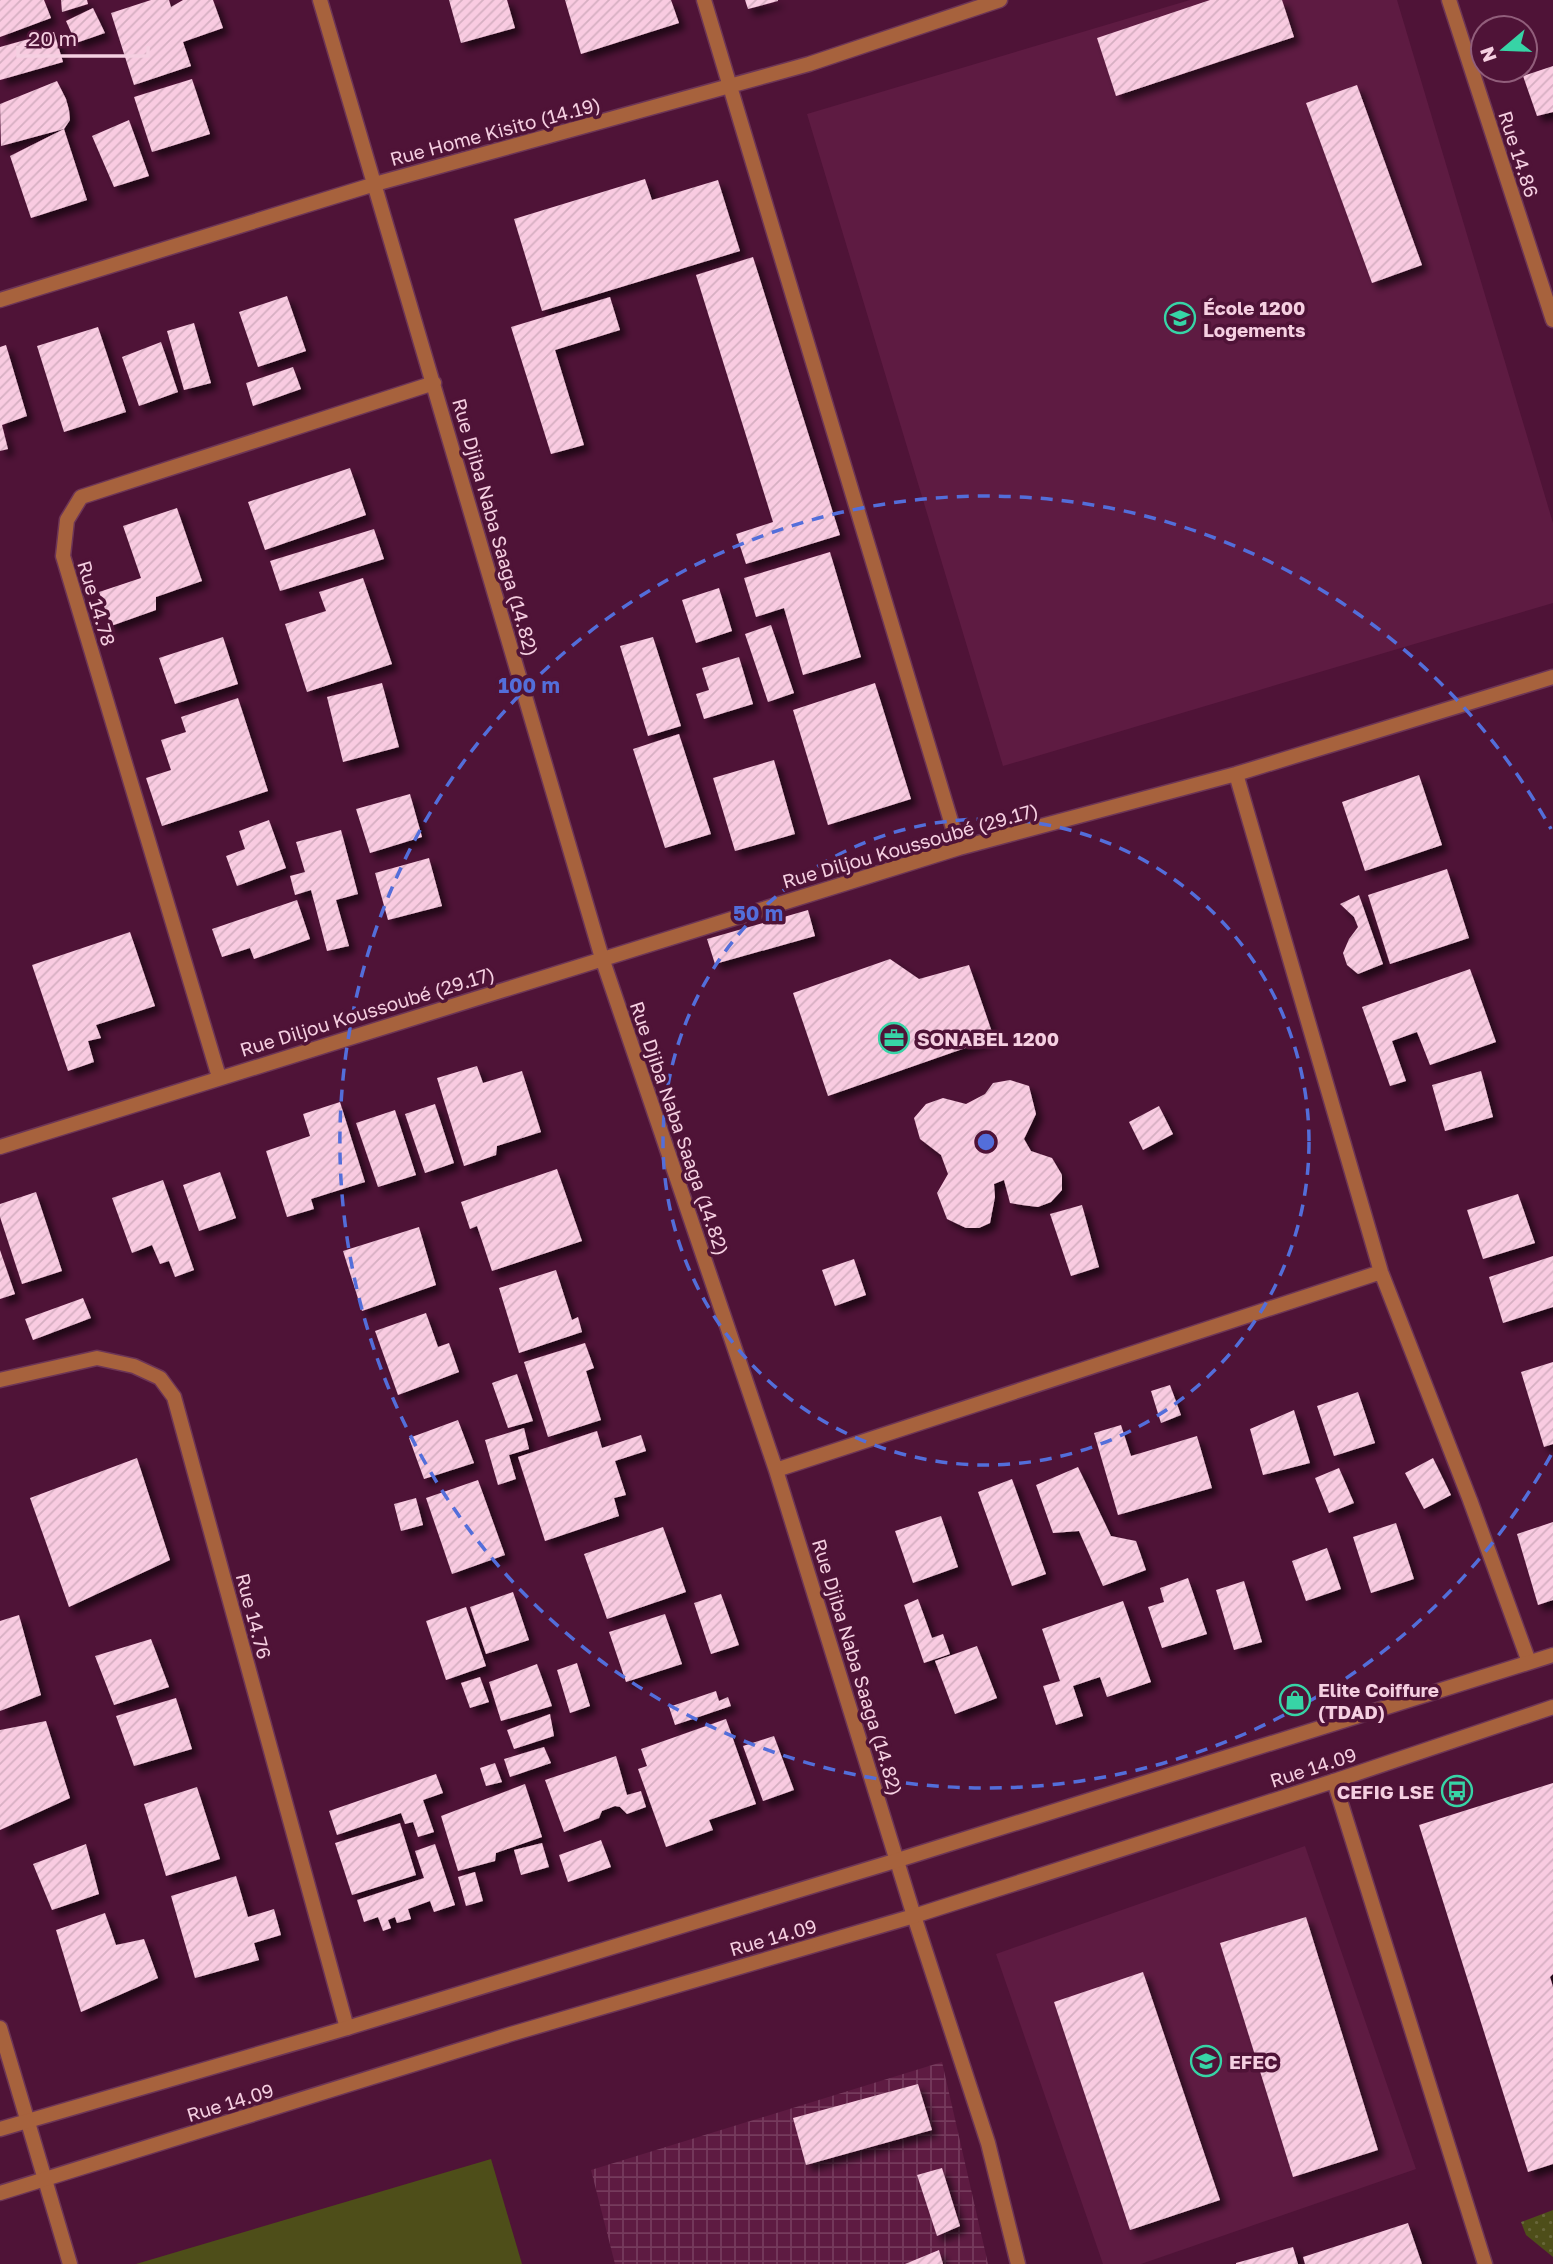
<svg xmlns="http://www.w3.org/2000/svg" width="1553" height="2264" font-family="'Golos Text',sans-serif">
  <defs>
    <pattern id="industrial-grid" width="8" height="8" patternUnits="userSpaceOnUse" patternTransform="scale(1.75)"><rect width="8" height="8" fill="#5e1b42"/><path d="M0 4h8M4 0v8" fill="none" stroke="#763b5d"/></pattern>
    <pattern id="grass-dots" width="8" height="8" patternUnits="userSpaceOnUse" patternTransform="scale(1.75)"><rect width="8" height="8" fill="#4e4e19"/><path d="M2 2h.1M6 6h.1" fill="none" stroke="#68663a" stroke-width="1.8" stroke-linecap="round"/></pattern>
    <pattern id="building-hatch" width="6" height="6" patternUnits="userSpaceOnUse" patternTransform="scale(1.75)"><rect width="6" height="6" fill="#f9cbe1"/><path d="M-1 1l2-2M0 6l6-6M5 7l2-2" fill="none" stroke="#d6afc2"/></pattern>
    <filter id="shadow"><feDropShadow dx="6" dy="6" stdDeviation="3.5" flood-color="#0009"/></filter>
  </defs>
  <rect width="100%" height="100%" fill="#4f1337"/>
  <path fill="#5e1b42" d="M1190,0H1397L1553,523V603L1003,766L807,114Z
    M1305,1846L1416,2169L1141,2264H1103L996,1954Z"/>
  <path fill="url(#industrial-grid)" d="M942,2062L988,2264H615L591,2170Z"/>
  <path fill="url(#grass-dots)" d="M1553,2210V2257L1526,2235L1521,2222Z"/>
  <path fill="#4e4e19" d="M491,2159L522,2264H136Z"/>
  <path fill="url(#building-hatch)" filter="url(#shadow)" d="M0,0H44L51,18L0,37Z
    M61,0H87L88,4L62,12Z
    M151,0H169L171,7L183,0H213L223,28L183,42L191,66L134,85L111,13Z
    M449,0H507L515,28L461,43Z
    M565,0H671L679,23L581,54Z
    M745,0H778V1L748,9Z
    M1210,0H1282L1294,37L1116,96L1097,38Z
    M93,8L105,33L76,43L66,21Z
    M54,32L63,62L0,80V47Z
    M1553,66V112L1537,116L1523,76Z
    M192,79L210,134L152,152L134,97Z
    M57,81L66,99L69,110L70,120L64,129L1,146L0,104Z
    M1357,85L1422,265L1372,283L1306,103Z
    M129,120L149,176L114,187L92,136Z
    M64,129L87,200L31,218L10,156Z
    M645,179L652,200L718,180L740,251L542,311L514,219Z
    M753,257L840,535L746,564L736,534L773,522L696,275Z
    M287,296L306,351L258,367L239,312Z
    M610,297L620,330L555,350L584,445L551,454L511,327Z
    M194,323L211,383L184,390L167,331Z
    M98,327L126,412L64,432L37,346Z
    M161,342L178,392L139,406L122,357Z
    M6,345L27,416L2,425L8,449L0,451V347Z
    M293,367L301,389L253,406L246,383Z
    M350,468L366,515L265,550L248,502Z
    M177,508L202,581L156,597V610L111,626L99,592L141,578L123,526Z
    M374,529L384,559L280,591L270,561Z
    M830,552L861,657L803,675L784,608L756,617L744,578Z
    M363,578L392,664L307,692L285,624L326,611L319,592Z
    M719,588L732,631L696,643L682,600Z
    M771,625L794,693L768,702L745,634Z
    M223,637L238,684L175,704L159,658Z
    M653,637L681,726L648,736L620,646Z
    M739,657L753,704L704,719L696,694L709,690L702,668Z
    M382,683L399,747L343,762L327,697Z
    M875,683L911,799L828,825L793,710Z
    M238,698L268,791L162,826L146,778L171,770L161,740L186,732L181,717Z
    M679,734L711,834L665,848L633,749Z
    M774,760L795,834L735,851L713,778Z
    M1419,775L1442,845L1365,871L1342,802Z
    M410,794L422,837L370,853L356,809Z
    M269,820L286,868L237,886L226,856L245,849L239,831Z
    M341,830L358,894L336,900L349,946L327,951L311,890L295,895L290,876L305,872L296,842Z
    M429,858L442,906L388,920L375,873Z
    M1447,869L1469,938L1390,964L1368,895Z
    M1359,895L1383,964L1358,974L1347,965L1343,953L1349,939L1358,927L1354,917L1340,904Z
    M297,900L310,939L254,959L250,948L222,957L212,929Z
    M808,910L815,936L715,964L707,939Z
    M130,932L155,1006L96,1025L101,1038L88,1041L94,1062L68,1071L32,965Z
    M890,959L919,979L969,965L994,1038L828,1096L793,993Z
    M1470,969L1496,1042L1430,1065L1417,1032L1392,1041L1406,1081L1390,1086L1362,1007Z
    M477,1066L483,1083L522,1071L541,1132L497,1146L496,1155L464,1166L437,1078Z
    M1481,1071L1493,1117L1445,1131L1432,1085Z
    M1010,1080L1029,1086L1036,1114L1024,1139L1031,1151L1052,1158L1062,1175V1190L1051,1202L1038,1207L1022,1205L1010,1203L1004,1180L994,1184L995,1197L990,1223L979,1228H966L947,1219L937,1193L948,1174L941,1155L920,1139L914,1118L926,1104L943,1098L966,1104L985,1094L993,1083Z
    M340,1102L365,1182L311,1199L314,1209L287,1217L266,1151L310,1136L303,1114Z
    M435,1104L454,1163L425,1173L405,1114Z
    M1159,1106L1173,1134L1143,1150L1129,1122Z
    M395,1110L416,1175L378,1187L356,1123Z
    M557,1169L582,1241L492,1271L477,1226L470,1229L461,1202Z
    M220,1172L236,1218L199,1231L183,1185Z
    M163,1180L194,1270L175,1277L169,1261L160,1264L152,1245L132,1253L112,1198Z
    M36,1192L62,1271L22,1284L0,1217V1204Z
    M1518,1194L1535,1243L1483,1259L1467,1210Z
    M1082,1205L1099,1267L1071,1276L1050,1214Z
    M419,1227L436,1285L362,1311L343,1251Z
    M0,1250L15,1294L0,1299Z
    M1553,1256V1307L1503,1323L1489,1277Z
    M854,1259L866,1295L835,1306L822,1270Z
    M556,1270L572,1320L578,1317L582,1332L519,1353L499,1288Z
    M83,1298L91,1318L33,1340L25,1319Z
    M426,1313L438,1347L449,1343L459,1372L398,1395L375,1331Z
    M585,1343L594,1368L586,1371L601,1420L548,1437L524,1362Z
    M1553,1362V1444L1544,1447L1521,1372Z
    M517,1374L533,1421L508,1428L492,1383Z
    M1170,1385L1181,1415L1161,1423L1151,1391Z
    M1358,1392L1375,1443L1334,1456L1317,1406Z
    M1294,1410L1310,1463L1263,1475L1250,1429Z
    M458,1420L474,1463L424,1479L409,1438Z
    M1121,1425L1131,1456L1197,1436L1212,1488L1118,1515L1094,1433Z
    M524,1428L529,1449L509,1455L516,1479L498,1485L485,1440Z
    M597,1431L602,1448L641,1435L646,1451L615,1461L626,1495L614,1498L619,1516L545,1541L518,1457Z
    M137,1458L170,1560L69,1607L30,1498Z
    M1433,1458L1451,1495L1424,1509L1405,1473Z
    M1078,1467L1111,1536L1136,1541L1146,1570L1103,1586L1079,1531L1053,1533L1036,1485Z
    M1339,1468L1354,1503L1329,1513L1315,1478Z
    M1012,1479L1046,1574L1012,1586L978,1492Z
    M478,1480L505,1555L452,1574L426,1498Z
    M416,1498L423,1525L401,1531L394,1504Z
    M941,1516L958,1567L913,1583L895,1531Z
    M1553,1522V1600L1538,1605L1517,1534Z
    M1396,1523L1414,1579L1371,1593L1353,1537Z
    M663,1527L686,1592L607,1619L584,1554Z
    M1327,1548L1341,1589L1306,1601L1292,1561Z
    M1188,1578L1207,1634L1162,1648L1148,1607L1164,1602L1160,1588Z
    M1244,1581L1262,1642L1234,1650L1216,1590Z
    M513,1592L529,1640L486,1654L470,1607Z
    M721,1594L739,1645L711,1654L694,1603Z
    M918,1599L932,1638L943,1634L950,1654L924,1663L904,1605Z
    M1123,1601L1151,1682L1107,1697L1100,1677L1073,1686L1083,1716L1056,1725L1043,1686L1060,1681L1042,1629Z
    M466,1607L486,1666L446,1680L426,1621Z
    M665,1614L682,1664L626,1682L609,1632Z
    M19,1615L41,1695L0,1711V1621Z
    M151,1639L169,1687L114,1705L95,1656Z
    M977,1646L997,1698L955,1714L935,1661Z
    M577,1663L590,1706L570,1713L557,1670Z
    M537,1664L552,1706L501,1721L489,1682Z
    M480,1677L489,1702L470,1708L461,1683Z
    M716,1691L719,1701L728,1697L731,1706L675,1725L669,1707Z
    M176,1698L192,1749L134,1766L116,1716Z
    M550,1714L554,1736L514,1749L507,1730Z
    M726,1719L756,1804L709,1820L713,1830L666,1847L638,1769L647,1766L641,1749Z
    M46,1721L70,1798L0,1830V1730Z
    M774,1736L794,1790L763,1801L743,1746Z
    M544,1747L551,1763L510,1777L504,1759Z
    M616,1756L627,1795L641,1791L646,1807L627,1814L620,1807L615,1806L602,1811L599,1818L564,1832L545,1780Z
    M495,1763L502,1782L486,1786L480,1768Z
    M436,1774L443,1793L423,1800L434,1832L418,1837L413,1822L405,1824L401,1813L337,1835L329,1811Z
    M1553,1783V1974L1550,1977L1553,1987V2164L1528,2172L1419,1825Z
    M525,1784L542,1837L496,1853L495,1861L458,1871L441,1816Z
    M197,1787L220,1859L166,1876L144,1804Z
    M400,1823L416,1875L352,1895L335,1843Z
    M601,1840L611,1867L568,1882L559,1855Z
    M542,1843L549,1867L521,1875L514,1850Z
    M86,1844L99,1894L52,1910L33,1864Z
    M435,1844L455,1905L434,1912L430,1901L408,1909L411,1919L397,1923L395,1917L388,1920L391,1928L383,1931L378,1917L364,1922L357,1900L424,1878L415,1851Z
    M475,1872L483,1901L466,1906L458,1877Z
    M236,1876L248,1917L274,1909L281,1935L254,1943L259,1960L195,1978L171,1896Z
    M105,1913L116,1945L144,1939L158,1978L81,2012L56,1930Z
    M1306,1917L1378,2150L1293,2177L1220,1943Z
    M1143,1972L1220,2200L1130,2230L1054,2002Z
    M918,2084L932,2130L806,2165L793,2118Z
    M942,2168L960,2226L937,2236L917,2175Z
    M1408,2223L1422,2264H1305L1303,2257Z
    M1293,2247L1298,2264H1236V2263Z
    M939,2250L943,2264H905Z"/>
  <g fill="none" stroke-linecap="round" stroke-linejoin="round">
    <g stroke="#6d3556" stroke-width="17">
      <path id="minor" d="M320,0L602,958L776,1470L914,1916L988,2143L1018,2264
        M704,0L959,848
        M1449,0L1553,320
        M0,300L375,184L809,64L1000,0
        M1236,774L1381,1272L1470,1500L1529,1662
        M219,1077L63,556L67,520L81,497L434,383
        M0,1147L959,848L1236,774L1553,677
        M0,1380L97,1358L134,1366L160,1378L174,1397L347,2028
        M776,1470L1381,1272
        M1334,1781L1485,2264
        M0,2028L70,2264"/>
    </g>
    <g stroke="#6d3556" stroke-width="17">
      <path id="tertiary" d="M0,2129L347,2028L898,1860L1553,1655
        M0,2193L511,2034L914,1916L1334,1781L1553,1707"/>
    </g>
    <use href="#minor" stroke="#a7623d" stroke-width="14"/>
    <use href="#tertiary" stroke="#a7623d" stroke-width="14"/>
  </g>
  <g fill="none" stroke="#536eda" stroke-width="3.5" stroke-dasharray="12 9">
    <circle cx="986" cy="1142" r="323"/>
    <path d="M1551 1455A646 646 0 1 1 1551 829"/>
  </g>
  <defs>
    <g id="school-ring" transform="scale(1.575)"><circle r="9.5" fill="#4f1337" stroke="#37d4a6" stroke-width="1.5"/><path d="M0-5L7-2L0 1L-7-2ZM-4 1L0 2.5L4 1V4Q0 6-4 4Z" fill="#37d4a6"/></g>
    <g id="office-ring" transform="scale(1.575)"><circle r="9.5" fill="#4f1337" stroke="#37d4a6" stroke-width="1.5"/><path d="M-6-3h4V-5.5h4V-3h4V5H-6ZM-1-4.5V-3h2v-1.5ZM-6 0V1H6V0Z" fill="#37d4a6"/></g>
    <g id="shop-ring" transform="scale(1.575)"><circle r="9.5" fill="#4f1337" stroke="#37d4a6" stroke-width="1.5"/><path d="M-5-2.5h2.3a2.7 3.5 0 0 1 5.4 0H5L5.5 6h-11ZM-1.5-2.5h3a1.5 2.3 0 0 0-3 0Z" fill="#37d4a6"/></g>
    <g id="bus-ring" transform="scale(1.575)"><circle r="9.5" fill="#4f1337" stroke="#37d4a6" stroke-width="1.5"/><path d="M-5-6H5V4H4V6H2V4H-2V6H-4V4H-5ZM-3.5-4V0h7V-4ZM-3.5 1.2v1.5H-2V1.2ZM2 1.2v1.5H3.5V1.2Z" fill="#37d4a6"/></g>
  </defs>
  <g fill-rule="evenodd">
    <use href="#school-ring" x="1180" y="318"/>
    <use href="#office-ring" x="894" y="1038"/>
    <use href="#shop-ring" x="1295" y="1700"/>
    <use href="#bus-ring" x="1457" y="1791"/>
    <use href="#school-ring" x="1206" y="2061"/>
  </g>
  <g text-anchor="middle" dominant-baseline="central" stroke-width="7" stroke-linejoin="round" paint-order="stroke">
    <g font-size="19" fill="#f5cfe1" stroke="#4f1337">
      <text transform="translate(495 131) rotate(-15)">Rue Home Kisito (14.19)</text>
      <text transform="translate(1519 154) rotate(72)">Rue 14.86</text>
      <text transform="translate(496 527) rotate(74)">Rue Djiba Naba Saaga (14.82)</text>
      <text transform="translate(97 603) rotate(73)">Rue 14.78</text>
      <text transform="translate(910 845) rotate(-16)">Rue Diljou Koussoubé (29.17)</text>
      <text transform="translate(367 1011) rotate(-17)">Rue Diljou Koussoubé (29.17)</text>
      <text transform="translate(680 1128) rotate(71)">Rue Djiba Naba Saaga (14.82)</text>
      <text transform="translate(254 1616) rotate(75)">Rue 14.76</text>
      <text transform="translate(858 1667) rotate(73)">Rue Djiba Naba Saaga (14.82)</text>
      <text transform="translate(1313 1767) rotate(-18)">Rue 14.09</text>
      <text transform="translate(773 1937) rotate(-16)">Rue 14.09</text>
      <text transform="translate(230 2102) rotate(-17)">Rue 14.09</text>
    </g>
    <g font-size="19" font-weight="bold" fill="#f5cfe1" stroke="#4f1337" text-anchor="start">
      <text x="1203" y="307">École 1200<tspan x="1203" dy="22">Logements</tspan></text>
      <text x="917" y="1038">SONABEL 1200</text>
      <text x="1318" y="1689">Elite Coiffure<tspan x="1318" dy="22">(TDAD)</tspan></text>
      <text x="1434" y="1791" text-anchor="end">CEFIG LSE</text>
      <text x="1229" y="2061">EFEC</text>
    </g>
  </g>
  <circle cx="986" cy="1142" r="10" fill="#536eda" stroke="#4f1337" stroke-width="3.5"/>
  <g font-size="21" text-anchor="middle" font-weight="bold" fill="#536eda" stroke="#4f1337" stroke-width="7" stroke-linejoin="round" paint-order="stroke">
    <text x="529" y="693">100 m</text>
    <text x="758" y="921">50 m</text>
  </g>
  <g transform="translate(1504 49) rotate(251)"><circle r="33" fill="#4f1337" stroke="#915e7b" stroke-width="2"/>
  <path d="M0-5L12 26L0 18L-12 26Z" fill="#37d4a6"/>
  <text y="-10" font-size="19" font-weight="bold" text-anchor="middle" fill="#f5cfe1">N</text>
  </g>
  <path d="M18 46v10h130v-10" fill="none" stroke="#f5cfe1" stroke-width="3.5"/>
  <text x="28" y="46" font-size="21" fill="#f5cfe1" stroke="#4f1337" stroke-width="5" paint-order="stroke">20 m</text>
</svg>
